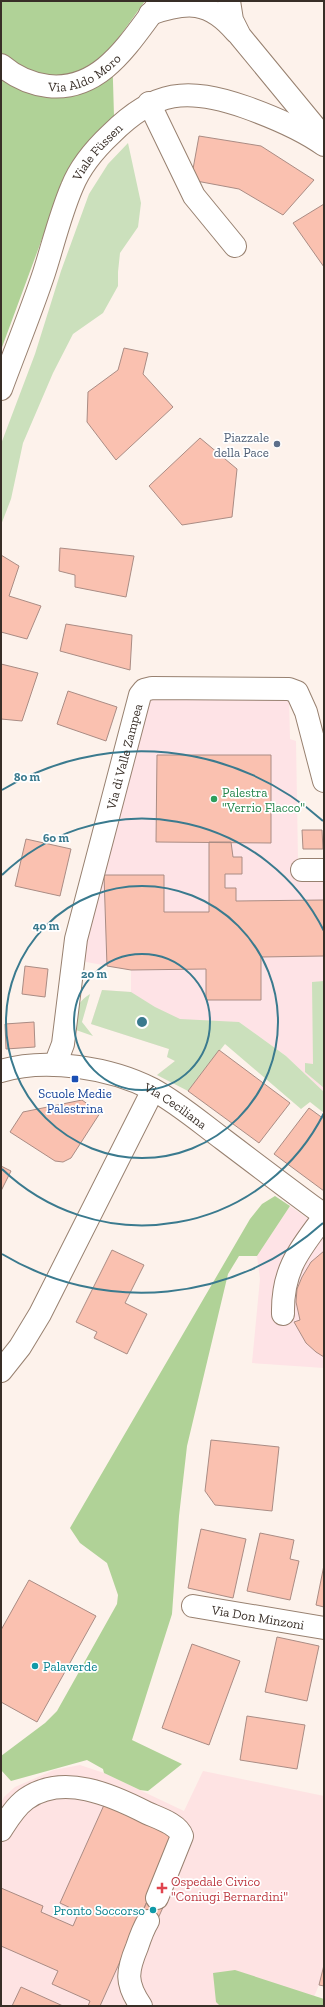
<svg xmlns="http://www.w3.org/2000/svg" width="325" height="2007" font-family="'Zilla Slab',serif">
  <rect width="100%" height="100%" fill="#fdf2eb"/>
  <path fill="#fee3e6" d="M148,694L289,696L290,739L296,741L298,859L324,858V1092L286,1056L239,1022L219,1050L170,1082L157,1075L175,1061L167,1057L169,1049L91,1024L102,990L131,992V970L86,962L82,952Z
    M290,1206L324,1230V1368L252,1363L260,1279L257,1256Z"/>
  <path fill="#fee3e3" d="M80,1765L104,1773L184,1811L203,1771L324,1796V1965L319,1985L310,2006H1V1803L4,1797L15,1787L54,1770Z"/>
  <path fill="#cbe0bc" d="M128,143L141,203L138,227L120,253L118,272V286L103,313L73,334L53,373L23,443L11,499L1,525V444L35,354L61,271L89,194L108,164Z
    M324,981V1088L305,1072V1063L313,1064L312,982Z
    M102,990L131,992L155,1007L180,1019L239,1022L286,1056L324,1092V1113L310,1102L301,1109L225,1044L188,1091L157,1075L175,1061L167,1057L169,1049L91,1024Z
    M90,994L82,1022L93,1036L76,1030C73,1013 76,1003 90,994Z"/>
  <path fill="#b0d297" d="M1,1H145L112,47L114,116C92,136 76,156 63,182L1,350Z
    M275,1196L290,1206L257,1256H239L228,1274L187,1446L179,1516L172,1614L132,1740L182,1764L148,1791L140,1790L104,1773L103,1769L87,1760L11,1781L1,1770V1756L45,1723L57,1711L117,1604L118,1595L107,1563L80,1543L70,1528L250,1219L262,1204Z
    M235,1970L324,1999V2006H220L216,2002L213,1973Z"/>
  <path fill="#fac1b0" stroke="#aa8c84" d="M199,136L261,146L314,180L283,215L239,189L191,180Z
    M324,204V267L293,223Z
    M124,348L148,353L143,374L173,407L116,460L87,422L88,392L118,370Z
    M200,438L237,469L232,517L182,525L149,486Z
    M60,548L134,556L126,597L75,587V575L59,571Z
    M1,555L19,566L9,596L41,606L27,639L1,632Z
    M66,624L132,635L130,670L60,651Z
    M1,664L38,673L22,721L1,719Z
    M68,691L117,707L106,741L57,724Z
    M157,755H271V843L156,842Z
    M302,830H322L323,849H303Z
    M26,839L71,849L60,896L15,886Z
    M209,842H231L233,857H242V874H225V888H236V901L324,900V956L261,957V1000H206V969L131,970L107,966L104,875H164V912H209Z
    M25,966L48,969L45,997L22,994Z
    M34,1022L35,1047L6,1049L5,1024Z
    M219,1050L290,1103L259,1143L188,1091Z
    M82,1100L100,1113L71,1158L63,1162L55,1161L10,1132L23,1112Z
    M309,1108L324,1119V1191L274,1154Z
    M1,1166L11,1171L1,1191Z
    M112,1250L144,1265L125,1303L147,1314L127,1354L94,1338L97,1332L76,1322Z
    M324,1251V1357L316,1352L306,1343L294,1322L300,1320L296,1302L297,1289L302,1277L311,1262Z
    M211,1440L279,1447L272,1511L215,1505L205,1491Z
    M201,1529L246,1539L233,1598L188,1588Z
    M260,1533L294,1540L290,1559L299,1561L290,1600L247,1591Z
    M324,1565V1607L316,1605Z
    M29,1580L96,1616L37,1722L1,1702V1630Z
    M277,1637L319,1646L307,1701L265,1692Z
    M192,1644L240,1661L209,1745L162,1728Z
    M247,1716L305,1725L297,1769L240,1760Z
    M104,1805L176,1837L100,2006H88L90,2001L52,1984L58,1971L1,1946V1888L43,1906L41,1912L73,1926L79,1912L60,1903Z
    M150,1895L165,1903L155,1925L140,1917Z
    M324,1965V1986L319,1985Z
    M21,1987L63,2006H12Z"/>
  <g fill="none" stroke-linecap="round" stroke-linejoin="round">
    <g stroke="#988170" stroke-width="24">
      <g id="minor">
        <path d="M229,1L232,20L240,36L324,138"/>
        <path d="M150,14C187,1 209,0 236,32"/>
        <path id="s1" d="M1,65C14,76 31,84 48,86C103,92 131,39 161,1"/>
        <path d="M149,103L194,196L235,246"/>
        <path id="s2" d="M1,389C15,351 31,312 44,273C53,245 60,215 72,187C80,167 95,149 111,134C155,90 187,87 245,107C273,117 300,128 324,145"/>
        <path d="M302,870H324"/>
        <path id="s3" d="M55,1065L63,1044L76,939L140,695L144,690L152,688L289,689L297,692L306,712L324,781"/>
        <path id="s4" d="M1,1071C46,1057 111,1068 152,1089C178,1103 201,1123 224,1140C257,1165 290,1190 324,1215"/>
        <path d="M283,1314C282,1270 299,1250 324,1217"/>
        <path d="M1,1371L20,1347L40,1314L153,1090"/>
        <path id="s5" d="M193,1606L324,1628"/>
        <path d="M1,1830C8,1819 15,1807 26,1799C63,1773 112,1795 147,1813C158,1818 178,1824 182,1836L157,1898"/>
        <path d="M141,2006C125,1983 127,1971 137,1947C140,1938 143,1929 148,1921"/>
      </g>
    </g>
    <use href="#minor" stroke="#fff" stroke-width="22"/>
  </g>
  <g fill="none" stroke="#3a7a8e" stroke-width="2">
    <circle cx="142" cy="1022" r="68"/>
    <circle cx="142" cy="1022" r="136"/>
    <path d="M324 1113A203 203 0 0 1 2 1169M2 875A203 203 0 0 1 324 931"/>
    <path d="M323 1223A271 271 0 0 1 2 1254M2 790A271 271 0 0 1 323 821"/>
  </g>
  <circle fill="#5c6f8a" stroke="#fff" stroke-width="1.5" cx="277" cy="444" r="4"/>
  <circle fill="#2e9e5b" stroke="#fff" stroke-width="1.5" cx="214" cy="799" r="4"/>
  <rect fill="#1a4fb4" stroke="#fff" stroke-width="1.5" x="71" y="1075" width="8" height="8" rx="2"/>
  <g fill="#0f9aa8" stroke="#fff" stroke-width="1.5">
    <circle cx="35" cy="1666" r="4"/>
    <circle cx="153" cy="1910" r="4"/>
  </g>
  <path fill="#e0444e" stroke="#fff" stroke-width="1.5" d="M160 1882h4v4h4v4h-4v4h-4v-4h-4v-4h4z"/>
  <g text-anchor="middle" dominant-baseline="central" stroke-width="3.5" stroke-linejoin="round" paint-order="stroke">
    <g font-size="13" fill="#382e27" stroke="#fff">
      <text stroke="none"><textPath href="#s1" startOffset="92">Via Aldo Moro</textPath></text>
      <text stroke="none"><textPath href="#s2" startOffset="258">Viale Füssen</textPath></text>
      <text stroke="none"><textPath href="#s3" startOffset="317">Via di Valle Zampea</textPath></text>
      <text stroke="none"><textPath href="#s4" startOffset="184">Via Ceciliana</textPath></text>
      <text stroke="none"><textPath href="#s5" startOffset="66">Via Don Minzoni</textPath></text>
    </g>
    <g font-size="13" fill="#4e5e75" stroke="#fff" text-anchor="end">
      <text x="269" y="437">Piazzale<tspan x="269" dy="15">della Pace</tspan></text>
    </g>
    <g font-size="13" fill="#27864d" stroke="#fff" text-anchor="start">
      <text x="222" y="792">Palestra<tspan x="222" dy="15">"Verrio Flacco"</tspan></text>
    </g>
    <g font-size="13" fill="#164399" stroke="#fff">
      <text x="75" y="1093">Scuole Medie<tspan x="75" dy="15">Palestrina</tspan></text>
    </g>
    <g font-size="13" fill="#0d838f" stroke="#fff" text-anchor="start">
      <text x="43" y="1666">Palaverde</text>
      <text x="145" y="1910" text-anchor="end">Pronto Soccorso</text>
    </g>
    <g font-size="13" fill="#be3a42" stroke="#fff" text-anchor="start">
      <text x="171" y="1881">Ospedale Civico<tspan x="171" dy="15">"Coniugi Bernardini"</tspan></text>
    </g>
  </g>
  <circle cx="142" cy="1022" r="6" fill="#3a7a8e" stroke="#fff" stroke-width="2"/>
  <g font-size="12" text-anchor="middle" font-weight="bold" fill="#3a7a8e" stroke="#fff" stroke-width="3.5" stroke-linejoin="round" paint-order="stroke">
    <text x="27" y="781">80 m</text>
    <text x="56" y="842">60 m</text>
    <text x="46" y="930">40 m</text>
    <text x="94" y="978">20 m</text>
  </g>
  <rect width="325" height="2007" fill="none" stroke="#382e27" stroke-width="4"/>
</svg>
